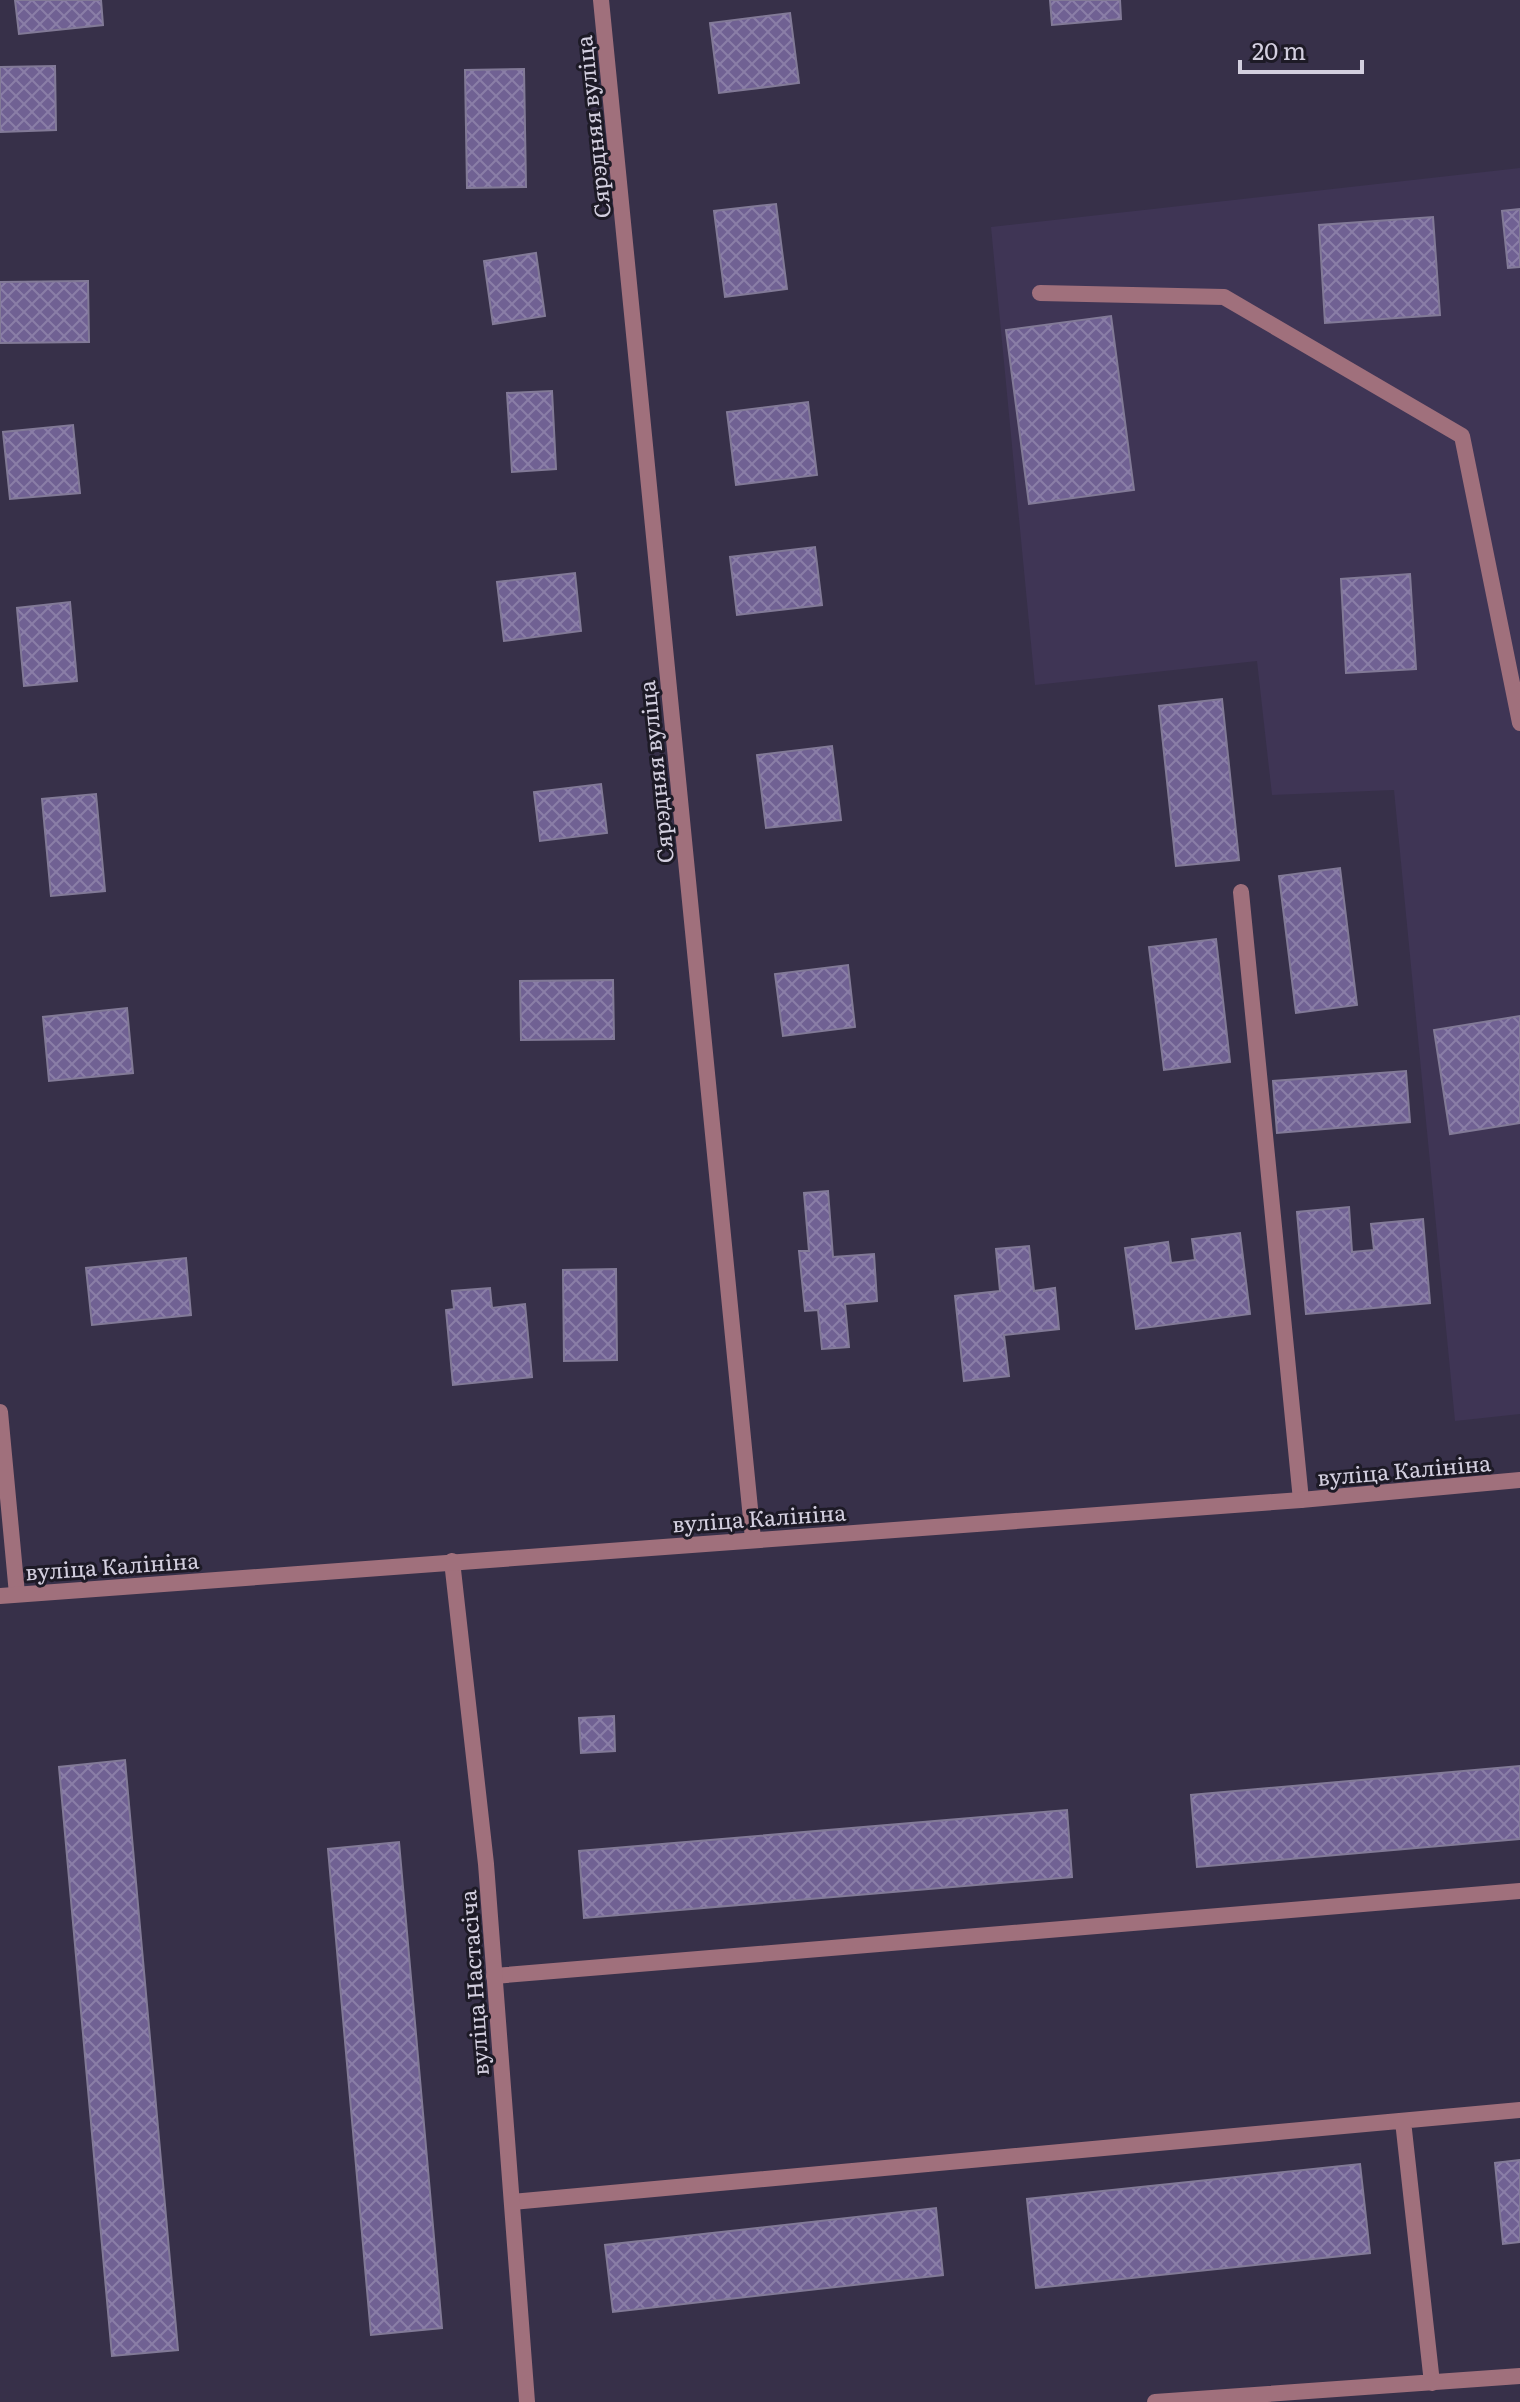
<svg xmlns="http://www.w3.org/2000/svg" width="1520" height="2402" font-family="Literata,serif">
  <defs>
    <pattern id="building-cross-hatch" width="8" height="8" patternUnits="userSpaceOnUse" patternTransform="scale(2)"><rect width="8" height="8" fill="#706193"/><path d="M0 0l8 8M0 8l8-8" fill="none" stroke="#8a7ea7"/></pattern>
  </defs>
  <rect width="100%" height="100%" fill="#373049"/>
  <path fill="#3f3555" d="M1520,168V1414L1455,1421L1394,790L1272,795L1257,661L1035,685L991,227Z"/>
  <path fill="url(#building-cross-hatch)" stroke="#827a97" stroke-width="2" d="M15,0H101L103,25L19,34Z
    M1050,0H1120L1121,19L1052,25Z
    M790,13L799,83L719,93L710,23Z
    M55,66L56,130L0,132V67Z
    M524,69L526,187L467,188L465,70Z
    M776,204L787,289L725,297L714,211Z
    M1520,209V267L1508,268L1502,211Z
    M1433,217L1440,315L1325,323L1319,225Z
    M536,253L545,316L493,324L484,261Z
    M88,281L89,342L0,343V282Z
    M1111,316L1134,490L1029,504L1006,330Z
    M552,391L556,469L512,472L507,393Z
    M808,402L817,475L736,485L727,412Z
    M73,425L80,493L10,499L3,432Z
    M815,547L822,605L737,615L730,557Z
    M575,573L581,631L504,641L497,582Z
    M1410,574L1416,669L1346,673L1341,579Z
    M70,602L77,681L24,686L17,608Z
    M1222,699L1239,860L1176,866L1159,706Z
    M832,746L841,820L766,828L757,755Z
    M601,784L607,833L540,841L534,792Z
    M96,794L105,891L51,896L42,799Z
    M1340,868L1357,1005L1296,1013L1279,876Z
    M1216,939L1230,1062L1164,1070L1149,947Z
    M848,965L855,1027L783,1036L775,974Z
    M613,980L614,1039L521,1040L520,981Z
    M127,1008L133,1073L49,1081L43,1017Z
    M1520,1016V1123L1450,1134L1434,1030Z
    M1406,1071L1410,1122L1277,1133L1273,1081Z
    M828,1191L833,1257L874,1254L877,1301L845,1304L849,1347L822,1349L818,1310L805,1311L799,1251H809L804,1193Z
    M1349,1207L1352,1252L1374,1250L1371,1224L1423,1219L1430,1303L1306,1314L1297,1212Z
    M1240,1233L1250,1314L1136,1329L1125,1248L1168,1242L1171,1263L1195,1260L1192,1239Z
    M1029,1246L1034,1291L1055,1288L1059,1329L1004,1335L1009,1376L964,1381L955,1296L1000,1291L996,1249Z
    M186,1258L191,1315L92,1325L86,1268Z
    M616,1269L617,1360L564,1361L563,1270Z
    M490,1288L492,1308L525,1304L532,1377L453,1385L446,1310L454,1309L452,1291Z
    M614,1716L615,1751L581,1753L579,1718Z
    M125,1760L178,2350L112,2356L59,1767Z
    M1520,1766V1839L1197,1867L1191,1795Z
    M1067,1810L1072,1877L584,1918L579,1851Z
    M399,1842L442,2328L371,2335L328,1849Z
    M1520,2160V2242L1503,2244L1495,2163Z
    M1360,2164L1370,2253L1036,2288L1027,2199Z
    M936,2208L943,2275L613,2312L605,2245Z"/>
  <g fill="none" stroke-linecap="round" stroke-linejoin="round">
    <path stroke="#a0707c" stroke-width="16" d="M1040,293L1224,297L1462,436L1520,723
      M494,1976L1520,1891
      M1403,2121L1432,2383
      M512,2202L1520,2110
      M1155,2402L1520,2376"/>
    <path stroke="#a0707c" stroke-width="16" d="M601,0L753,1539
      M1241,892L1301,1500
      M0,1412L17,1594
      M452,1561L486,1864L527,2402"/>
    <path stroke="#a0707c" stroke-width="16" d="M0,1596L1301,1500L1520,1480"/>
  </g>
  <g text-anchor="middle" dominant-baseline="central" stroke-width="6" stroke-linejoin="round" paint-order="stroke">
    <g font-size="22" fill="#d3cfdf" stroke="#1d1a26">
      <text transform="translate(592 127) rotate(-96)">Сярэдняя вуліца</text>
      <text transform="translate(655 772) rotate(-96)">Сярэдняя вуліца</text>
      <text transform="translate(1404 1469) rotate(-5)">вуліца Калініна</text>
      <text transform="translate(759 1517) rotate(-4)">вуліца Калініна</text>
      <text transform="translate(112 1565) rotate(-4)">вуліца Калініна</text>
      <text transform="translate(473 1983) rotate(-94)">вуліца Настасіча</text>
    </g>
  </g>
  <path d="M1240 60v12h122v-12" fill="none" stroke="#d3cfdf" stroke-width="4"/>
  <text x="1252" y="60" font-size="24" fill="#d3cfdf" stroke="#1d1a26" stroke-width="6" paint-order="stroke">20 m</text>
</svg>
